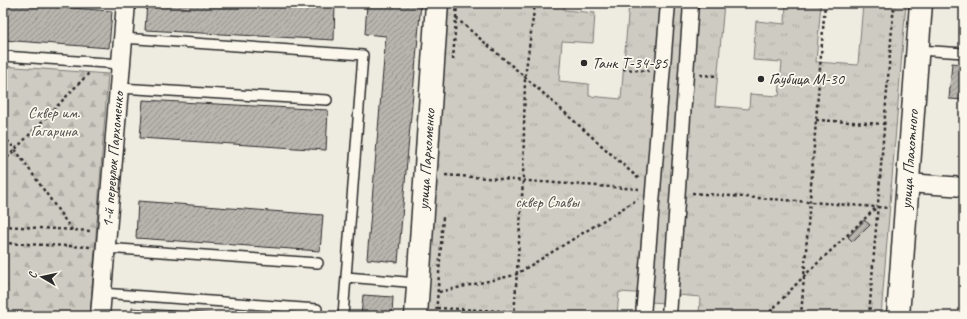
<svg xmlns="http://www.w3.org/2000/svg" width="967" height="319" font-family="Caveat,sans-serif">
  <defs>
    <pattern id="forest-firs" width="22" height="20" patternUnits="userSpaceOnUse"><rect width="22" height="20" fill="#cecbc2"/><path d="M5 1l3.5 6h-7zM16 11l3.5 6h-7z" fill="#b1aea7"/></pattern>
    <pattern id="park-tufts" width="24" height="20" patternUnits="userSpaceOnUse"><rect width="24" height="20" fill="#cecbc2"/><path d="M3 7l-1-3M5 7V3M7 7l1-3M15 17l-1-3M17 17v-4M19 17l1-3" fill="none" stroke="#b1aea7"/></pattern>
    <pattern id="building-hatch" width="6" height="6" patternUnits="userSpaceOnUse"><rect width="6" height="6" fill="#b8b5ae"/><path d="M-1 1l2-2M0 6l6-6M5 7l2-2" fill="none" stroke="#96938e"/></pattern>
  </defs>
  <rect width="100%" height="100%" fill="#eeebe0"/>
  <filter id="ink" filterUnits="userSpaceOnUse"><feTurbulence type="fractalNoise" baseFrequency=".025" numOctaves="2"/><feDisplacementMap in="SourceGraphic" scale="8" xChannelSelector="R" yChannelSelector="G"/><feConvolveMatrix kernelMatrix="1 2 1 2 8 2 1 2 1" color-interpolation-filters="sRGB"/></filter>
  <g filter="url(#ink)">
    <path fill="url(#forest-firs)" stroke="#7c7b76" d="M3,66L108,74L90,316H3Z"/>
    <path fill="url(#park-tufts)" stroke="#7c7b76" d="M445,3H564V10L595,13L593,43L562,41L559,81L589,84V96L621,99L629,3H724L715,106L749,109L750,94L779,96L782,62L753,60L756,21L785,24L786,3H821L816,62L858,65L863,3H906L881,316H699L700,297L667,294L666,303L650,302L651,294L619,292L617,316H424Z"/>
    <path fill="url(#building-hatch)" stroke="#2b2b2b" d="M3,3L112,11L109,48L3,40Z
      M147,3H335L334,40L145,30Z
      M367,3H421L398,262L367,259L386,36L365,34Z
      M952,63L964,64V100L949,99Z
      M143,100L328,110L326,150L140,138Z
      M138,201L323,215L320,251L136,238Z
      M864,220L870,225L853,242L848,237Z
      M964,243V287H960Z
      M363,295L393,297L392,316H361Z
      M132,308L245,316H131Z"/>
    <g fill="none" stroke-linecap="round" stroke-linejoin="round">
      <g stroke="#2b2b2b" stroke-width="12">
        <path id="service" d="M123,38L363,55L343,316
          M918,50L964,53
          M3,56L121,64
          M119,88L327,100
          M105,248L318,263
          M346,277L418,283
          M102,293L317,309"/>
      </g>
      <g stroke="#2b2b2b" stroke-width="17">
        <path id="pedestrian" d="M643,316L668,3
          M669,316L691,3"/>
      </g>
      <g stroke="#2b2b2b" stroke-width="21">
        <g id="minor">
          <path d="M908,183L964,187"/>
          <path id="s1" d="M100,316L126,3"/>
        </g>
      </g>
      <g stroke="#2b2b2b" stroke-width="25">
        <g id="tertiary">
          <path id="s2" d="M416,316L437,3"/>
          <path id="s3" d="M898,316L921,3"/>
        </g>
      </g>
      <path stroke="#2b2b2b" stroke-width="2.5" stroke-dasharray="3 3" stroke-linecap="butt" d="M456,18L525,77L639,179
        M453,60L457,3
        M623,69L649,71
        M700,75L718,76
        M816,120L885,124
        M3,136L15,149L72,230
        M3,162L89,73
        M445,175L639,189
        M692,193L889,208
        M3,226L92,231
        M3,243L90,247
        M439,292L515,275L638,199
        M437,308L609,316
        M3,312L6,316
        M436,316L443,217
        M514,316L523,181L525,77L535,3
        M766,316L805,275L877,207
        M801,316L825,3
        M869,316L894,3"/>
      <use href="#service" stroke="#fbf7ec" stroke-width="9"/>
      <use href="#pedestrian" stroke="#fbf7ec" stroke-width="14"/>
      <use href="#minor" stroke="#fbf7ec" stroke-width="18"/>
      <use href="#tertiary" stroke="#fbf7ec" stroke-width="22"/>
    </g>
  </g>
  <g fill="#2b2b2b" stroke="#fbf7ec" stroke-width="1.5">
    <circle cx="584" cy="63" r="4"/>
    <circle cx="761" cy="79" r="4"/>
  </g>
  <g text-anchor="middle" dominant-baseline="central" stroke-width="3.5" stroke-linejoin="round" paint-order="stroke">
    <g font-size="16" fill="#2b2b2b" stroke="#fbf7ec" text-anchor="start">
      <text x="592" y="63">Танк Т-34-85</text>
      <text x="769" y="79">Гаубица М-30</text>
    </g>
    <g font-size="16" fill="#545351" stroke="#fbf7ec">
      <text x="54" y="113">Сквер им.<tspan x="54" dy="18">Гагарина</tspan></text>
      <text x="547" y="202">сквер Славы</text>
    </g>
    <g font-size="16" fill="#2b2b2b" stroke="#fbf7ec">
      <text stroke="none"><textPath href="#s1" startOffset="157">1-й переулок Пархоменко</textPath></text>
      <text stroke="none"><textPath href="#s2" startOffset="157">улица Пархоменко</textPath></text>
      <text stroke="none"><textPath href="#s3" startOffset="157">улица Плахотного</textPath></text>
    </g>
  </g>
  <rect width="967" height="319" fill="none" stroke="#fbf7ec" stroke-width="16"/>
  <rect x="8" y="8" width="951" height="303" fill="none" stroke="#2b2b2b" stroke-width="1.5" filter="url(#ink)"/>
  <g transform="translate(42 277) rotate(279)" stroke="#fbf7ec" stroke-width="3" paint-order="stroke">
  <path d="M0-3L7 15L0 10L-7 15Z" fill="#2b2b2b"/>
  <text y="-6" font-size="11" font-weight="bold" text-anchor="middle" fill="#2b2b2b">С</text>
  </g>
</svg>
